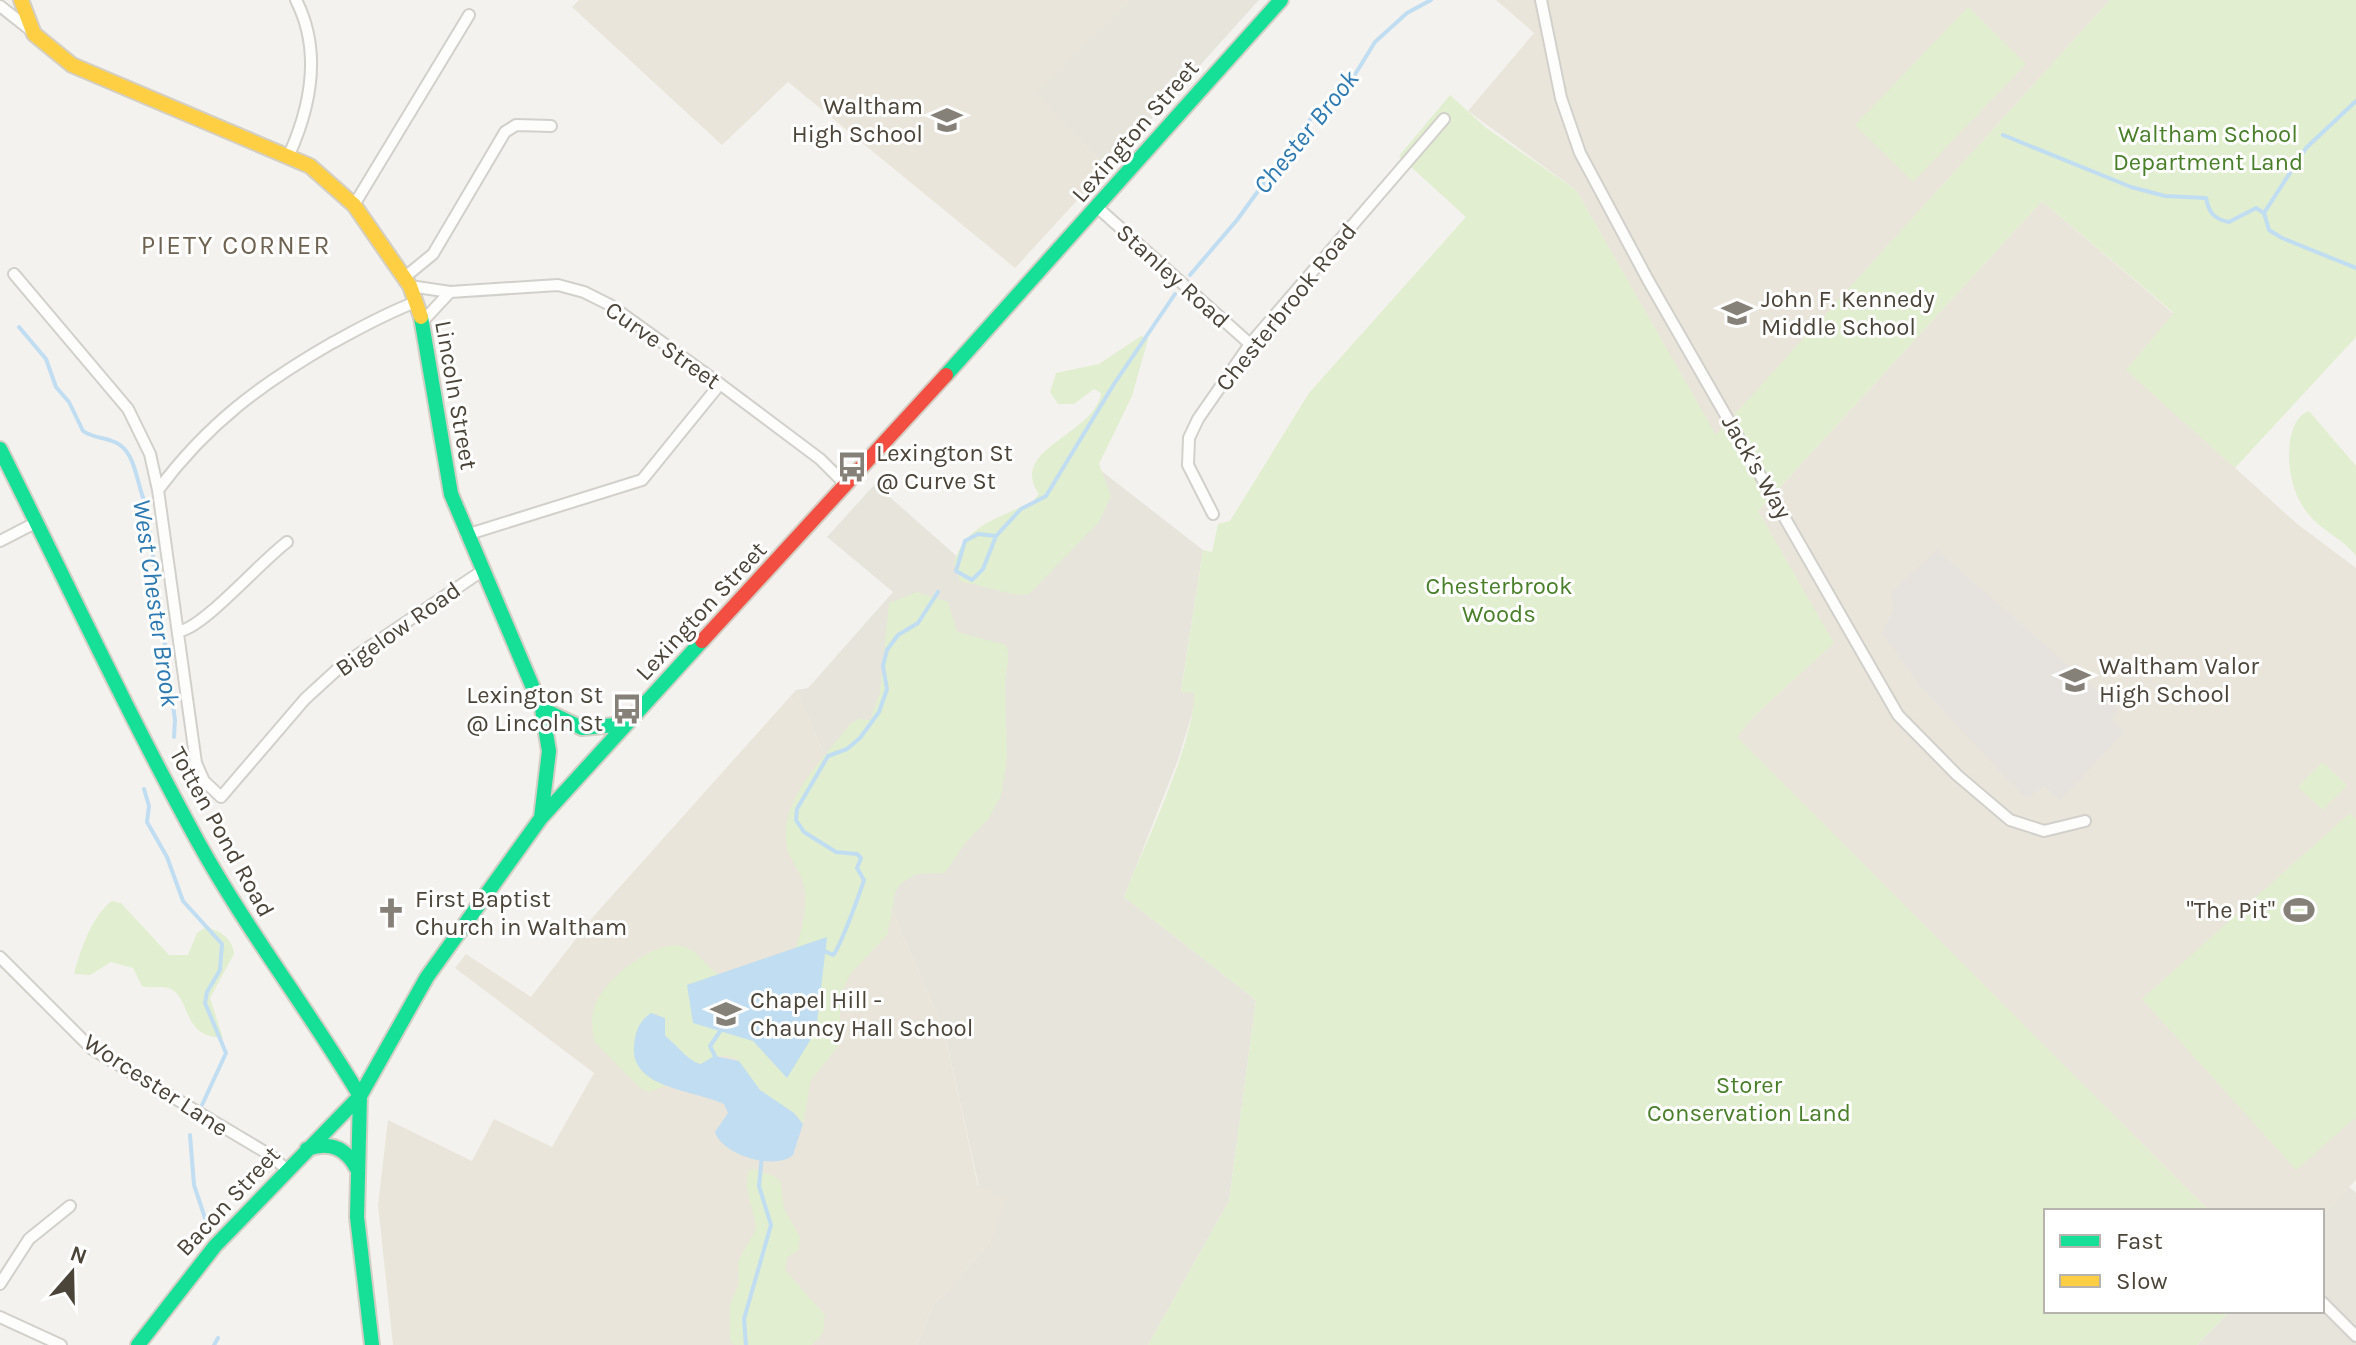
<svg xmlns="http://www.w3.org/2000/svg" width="2356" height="1345" font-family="Karla,sans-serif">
  <rect width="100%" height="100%" fill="#f4f2ee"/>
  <path fill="#e7e4dc" d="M1129,0H1259L1107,168L1035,95Z
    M1072,448L1203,550L1181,691L1195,693V704L1178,760L1124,897L1256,1000L1229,1201L1148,1345H917L933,1306L991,1241L944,1030L796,690L808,688L893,592L827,537L875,484L977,574L1027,518Z
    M2349,1187L2356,1193V1345H2197L2230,1311H2322V1215Z"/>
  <path fill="#eae5da" d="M579,0H1129L1036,95L1107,168L1015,268L788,82L722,145L572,7Z
    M1496,0H2110L1716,436L1576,190L1468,111L1534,33Z
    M2042,201L2174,314L2127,370L2296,523L2356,568V1180L2322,1215V1211H2209L1736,737L1754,716L1833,643L1758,511Z
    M796,690L944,1030L978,1186L1006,1198L991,1241L933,1306L917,1345H393L378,1205L388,1120L472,1161L494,1119L552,1147L594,1073L455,968L466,954L531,997L592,918Z"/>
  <path fill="#e1eecf" d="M2110,0H2356V337L2235,468L2126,370L2174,313L2042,201L1758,511L1834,643L1754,716L1737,737L2209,1211H2046V1311H2230L2197,1345H1148L1229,1201L1256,1000L1124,897C1143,847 1195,743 1194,693L1181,692L1203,550L1212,552L1218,524L1230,521L1309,393L1466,217L1399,156L1450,95L1485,127L1576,190L1716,435Z
    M1968,7L2026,64L1913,182L1855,125Z
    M1141,336L1148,339L1132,396L1099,464L1111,496L1099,522L1029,594L1017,595L960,581L954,563C964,525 1001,518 1033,501L1039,494C1007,449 1096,434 1101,393L1094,389L1074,404H1058L1050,392L1056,373L1099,364Z
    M2309,411L2356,466V556C2346,542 2330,535 2317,523C2294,503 2286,471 2290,441C2292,429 2297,415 2309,411Z
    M917,592L948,602L957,632L1006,645L1009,655L1005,681L1007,759L1001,796L989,818L966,842L945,873L916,874L900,884L895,893L888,934L852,972L840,994V1044L811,1080L803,1124C793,1107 773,1102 759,1089C748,1078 746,1062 730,1057C717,1053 711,1060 701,1064C690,1063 676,1044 665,1036V1023L656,1013L644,1018L634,1058L649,1076L667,1085L650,1092L641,1089L594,1041C592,1029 591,1016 595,1005C605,979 653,940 682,946C703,950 709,980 733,976C753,972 776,958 795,950C803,927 810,900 801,876C796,865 787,855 786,842C782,795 824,759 850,724L859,719L870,720L880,692L889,603Z
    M2322,762L2347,785L2323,810L2298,787Z
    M2350,813L2356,820V1117L2296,1170L2142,999Z
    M112,901L121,903L169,955H188L197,933L205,928C218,928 234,940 234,954L210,998L223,1038C184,1037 190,1003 174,991C164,983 153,990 142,986L133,968L111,962L90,975L74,974C80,951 92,915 112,901Z
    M754,1169L774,1176L781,1182L784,1209L800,1237L798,1251L787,1257L785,1270L825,1315L823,1333L811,1345H734L730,1340V1305L739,1283L738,1262L756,1229C755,1211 742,1189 749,1170Z"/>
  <path fill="#e6e3df" d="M1937,550L2118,709L2111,719L2124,732L2060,801L2044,786L2026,799L1919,685L1882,633L1894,609L1890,593Z"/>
  <path fill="#c0ddf1" d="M827,937L816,1031L787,1078L753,1041L693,1023L687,985Z
    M651,1013L665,1018V1036C676,1044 690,1063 701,1064L714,1056L739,1061L760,1090L794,1113L803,1124L793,1155C775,1171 722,1155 715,1132L728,1113L724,1104C696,1090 630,1089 634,1046C635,1032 639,1021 651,1013Z"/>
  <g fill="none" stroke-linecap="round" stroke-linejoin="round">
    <path stroke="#c0ddf1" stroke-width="4" d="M2003,135L2131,187L2165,196L2206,198C2209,213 2214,219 2229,222L2256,208L2264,213L2269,230L2282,238L2356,268
      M2264,213L2306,148L2356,101
      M1190,275L1237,220L1312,117L1351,81L1375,42L1407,13L1431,0
      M19,327L46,359L56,387L69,402L83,431C94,439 109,437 120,445C137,457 137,488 146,505L175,720L174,737
      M996,536L978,534L965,541L956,571L972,580L983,569L996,536L1021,509L1046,496L1114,384L1175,294
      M144,789L149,806L147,822L167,857L183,901L222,944L220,970L207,992L205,1003L226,1053L202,1105
      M822,950L833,955C839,950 860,893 864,880L857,868L861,858L857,854L836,852L804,832L796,820L797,809L828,756L847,749L860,738L879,712L887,689L883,666L887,650L898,635L918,623L938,592
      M717,1060L710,1046L723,1027
      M190,1135L194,1185L209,1230
      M214,1345L218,1338
      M746,1345L744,1319L771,1225L759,1186L762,1155"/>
    <g stroke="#d2d0cb" stroke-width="14">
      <path id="street" d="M1541,0L1561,98L1580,153L1648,280L1898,715L1957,775L2010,820L2044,831L2085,821
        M0,6L33,32
        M289,155C311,106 322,51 296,0
        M354,205L469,15
        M1097,207L1250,344
        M14,274L128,409L150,454L158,490L196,763L204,781L221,797L305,699L341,666L482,571
        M405,277L433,254L505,132L516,125L551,126
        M410,286L450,292L558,285L584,292L610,305L720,384L820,459L846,485
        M422,322L450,292
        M158,490C208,423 261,384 332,343C360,328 386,313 416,302
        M1213,514L1188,465L1189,438L1198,419L1250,344L1444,119
        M466,535L642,480L720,384
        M0,541L37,522
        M180,631C204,627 260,562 287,542
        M0,957L92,1049L270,1155L286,1169
        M0,1284L29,1239L70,1206
        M2322,1302L2356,1336
        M0,1317L61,1345"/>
    </g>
    <g stroke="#d3cfc5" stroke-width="18">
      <path id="fast" d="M421,317L451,494L542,709L549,751L541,818
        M946,375L1281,0
        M0,449C65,579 127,712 197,840C246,929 308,1009 360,1096
        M542,709L582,728L626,724
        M307,1149C330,1141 346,1148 357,1169
        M138,1345L215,1246L360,1096
        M372,1345L357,1217L360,1096L427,977L541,818L702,641"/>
    </g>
    <g stroke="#d3cfc5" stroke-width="18">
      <path id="slow" d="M21,0L34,34L72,65L310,166L354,205L410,286L421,317"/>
    </g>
    <g stroke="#d3cfc5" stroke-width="18">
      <path id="jam" d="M702,641L946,375"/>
    </g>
    <use href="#street" stroke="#fdfdfc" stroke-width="10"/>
    <use href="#fast" stroke="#16e098" stroke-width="14"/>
    <use href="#slow" stroke="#ffcf43" stroke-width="14"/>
    <use href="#jam" stroke="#f24e42" stroke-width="14"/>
  </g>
  <defs>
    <g id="school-bare" transform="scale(2.4)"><path d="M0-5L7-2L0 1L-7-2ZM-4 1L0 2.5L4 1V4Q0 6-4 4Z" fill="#868178" stroke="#fff" stroke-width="2.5" paint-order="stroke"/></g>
    <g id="bus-bare" transform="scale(2.4)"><path d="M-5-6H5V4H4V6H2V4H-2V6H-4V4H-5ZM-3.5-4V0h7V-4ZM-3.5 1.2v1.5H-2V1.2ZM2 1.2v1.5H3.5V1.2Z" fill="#868178" stroke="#fff" stroke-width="2.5" paint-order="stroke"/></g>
    <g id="stadium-bare" transform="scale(2.4)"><path d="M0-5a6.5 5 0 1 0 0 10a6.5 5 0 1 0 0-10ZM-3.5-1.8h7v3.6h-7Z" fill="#868178" stroke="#fff" stroke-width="2.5" paint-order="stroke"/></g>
    <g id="church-bare" transform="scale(2.4)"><path d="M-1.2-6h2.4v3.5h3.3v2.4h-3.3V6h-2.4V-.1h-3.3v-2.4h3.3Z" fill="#868178" stroke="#fff" stroke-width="2.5" paint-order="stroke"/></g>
  </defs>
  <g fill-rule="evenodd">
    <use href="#school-bare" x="947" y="120"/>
    <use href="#school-bare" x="1737" y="313"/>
    <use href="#bus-bare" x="852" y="467"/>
    <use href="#school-bare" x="2075" y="680"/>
    <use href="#bus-bare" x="627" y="709"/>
    <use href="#stadium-bare" x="2299" y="910"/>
    <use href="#church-bare" x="391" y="913"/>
    <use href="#school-bare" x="726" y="1014"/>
  </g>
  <g text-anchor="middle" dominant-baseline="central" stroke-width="6" stroke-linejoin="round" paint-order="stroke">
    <g font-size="24" fill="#4b4439" stroke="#fff" text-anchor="start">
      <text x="923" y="106" text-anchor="end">Waltham<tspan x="923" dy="28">High School</tspan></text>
      <text x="1761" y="299">John F. Kennedy<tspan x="1761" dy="28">Middle School</tspan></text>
      <text x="876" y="453">Lexington St<tspan x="876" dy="28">@ Curve St</tspan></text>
      <text x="2099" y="666">Waltham Valor<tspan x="2099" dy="28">High School</tspan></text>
      <text x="603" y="695" text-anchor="end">Lexington St<tspan x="603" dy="28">@ Lincoln St</tspan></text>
      <text x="415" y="899">First Baptist<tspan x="415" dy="28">Church in Waltham</tspan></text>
      <text x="2275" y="910" text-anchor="end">"The Pit"</text>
      <text x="750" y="1000">Chapel Hill -<tspan x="750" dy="28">Chauncy Hall School</tspan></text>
    </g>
    <g font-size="24" fill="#4b4439" stroke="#fff">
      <text transform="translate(1135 131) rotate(-49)">Lexington Street</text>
      <text transform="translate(1173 276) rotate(42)">Stanley Road</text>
      <text transform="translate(1286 307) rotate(-51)">Chesterbrook Road</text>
      <text transform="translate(663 345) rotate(35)">Curve Street</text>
      <text transform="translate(456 395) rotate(80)">Lincoln Street</text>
      <text transform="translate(1757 467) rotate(60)">Jack's Way</text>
      <text transform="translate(701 611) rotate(-47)">Lexington Street</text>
      <text transform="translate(398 629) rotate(-35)">Bigelow Road</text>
      <text transform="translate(222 832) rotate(61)">Totten Pond Road</text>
      <text transform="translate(156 1085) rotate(33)">Worcester Lane</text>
      <text transform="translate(228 1201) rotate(-47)">Bacon Street</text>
    </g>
    <g font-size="24" fill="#4a7f2a" stroke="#fff">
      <text x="2208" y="134">Waltham School<tspan x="2208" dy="28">Department Land</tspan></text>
      <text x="1499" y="586">Chesterbrook<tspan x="1499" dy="28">Woods</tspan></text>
      <text x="1749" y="1085">Storer<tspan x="1749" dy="28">Conservation Land</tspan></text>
    </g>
    <g font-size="26" font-style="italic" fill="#2e7ab2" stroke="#fff">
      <text transform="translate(1306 132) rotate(-51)">Chester Brook</text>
      <text transform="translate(156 603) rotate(82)">West Chester Brook</text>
    </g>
    <g font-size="26" letter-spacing="2" fill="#6e6250" stroke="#fff">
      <text x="236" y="245">PIETY CORNER</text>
    </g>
  </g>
  <rect x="2044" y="1209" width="280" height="104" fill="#ffffff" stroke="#b7b4b0" stroke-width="2"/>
  <rect x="2060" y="1235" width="40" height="12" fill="#16e098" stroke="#b7b4b0" stroke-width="2"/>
  <text x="2116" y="1249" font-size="24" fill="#4b4439">Fast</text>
  <rect x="2060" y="1275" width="40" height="12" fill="#ffcf43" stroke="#b7b4b0" stroke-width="2"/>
  <text x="2116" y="1289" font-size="24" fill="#4b4439">Slow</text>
  <g transform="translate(72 1273) rotate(20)" stroke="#ffffff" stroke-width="6" paint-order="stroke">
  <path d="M0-6L14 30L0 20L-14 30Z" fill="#4b4439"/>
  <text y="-12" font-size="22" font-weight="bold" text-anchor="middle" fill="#4b4439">N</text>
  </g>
</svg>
